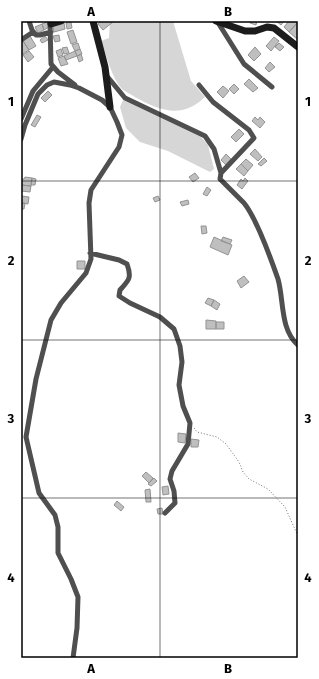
<svg xmlns="http://www.w3.org/2000/svg" width="319" height="679" font-family="'Fira Sans',sans-serif">
  <rect width="100%" height="100%" fill="#fff"/>
  <path fill="#d6d6d6" d="M110,21H173L191,81L205,97C182,119 160,111 135,97C131,94 125,92 122,89C113,80 105,53 101,41L109,38Z
    M123,100L201,137L208,145L214,169L210,172L168,151L140,142L126,128L120,107Z"/>
  <path fill="#bfbfbf" stroke="#939393" d="M101,21H112L113,22L103,30L98,24Z
    M250,21H257L256,25L250,23Z
    M276,21H284L281,25Z
    M289,21H295L297,23L289,32L284,27Z
    M47,22L49,27L44,30L42,24Z
    M71,22L72,28L67,29L66,23Z
    M64,23L65,29L54,32L53,26Z
    M297,23L298,24V40L289,32Z
    M42,24L44,30L38,33L35,27Z
    M73,30L77,42L71,44L67,32Z
    M59,35L60,41L55,42L53,36Z
    M30,36L36,46L29,50L23,41Z
    M45,36L48,40L42,43L40,40Z
    M274,37L279,41L271,51L266,46Z
    M23,41L29,50L21,55V42Z
    M78,43L80,49L75,51L72,45Z
    M279,43L284,47L280,51L275,47Z
    M67,47L69,53L64,54L62,48Z
    M255,47L261,54L254,61L248,55Z
    M61,49L63,55L58,57L56,51Z
    M80,49L82,54L77,56L75,51Z
    M29,51L34,57L28,62L23,55Z
    M75,51L77,56L66,60L64,56Z
    M81,54L83,60L79,62L77,56Z
    M64,56L68,64L61,66L58,58Z
    M270,62L275,67L269,72L265,68Z
    M249,79L258,88L253,92L244,84Z
    M234,84L239,89L234,94L229,89Z
    M223,86L229,91L223,98L217,92Z
    M48,91L52,95L45,102L41,98Z
    M37,115L41,117L35,127L31,125Z
    M255,117L258,120L260,117L265,122L260,128L252,121Z
    M239,129L244,134L236,142L231,137Z
    M255,149L262,157L258,161L250,154Z
    M226,154L231,159L226,165L221,160Z
    M264,158L267,161L261,166L258,164Z
    M246,159L253,165L248,171L241,164Z
    M241,164L248,171L244,176L236,169Z
    M195,173L199,178L193,182L189,177Z
    M25,177L32,178L31,186L21,185V179H24Z
    M32,178L36,179L35,185H31Z
    M245,178L248,181L242,189L237,185L241,179L243,181Z
    M21,185L31,186L30,192L21,191Z
    M207,187L211,190L207,196L203,194Z
    M21,196L29,197L28,204L21,203Z
    M158,196L160,200L155,202L153,198Z
    M188,200L189,204L182,206L180,202Z
    M21,203H25L24,209H21Z
    M201,226H206L207,233L202,234Z
    M214,237L232,245L228,255L210,247Z
    M223,237L232,240L230,244L221,241Z
    M77,261H85V269H77Z
    M244,276L249,282L241,288L237,281Z
    M208,298L214,300L211,306L205,303Z
    M214,300L220,304L217,310L211,306Z
    M206,320L216,321V329H206Z
    M216,322H224V329H216Z
    M178,433L186,434L185,443L178,442Z
    M191,439L199,440L198,447H191Z
    M146,472L153,478L149,483L142,476Z
    M154,478L157,481L151,486L148,484Z
    M168,486L169,494L163,495L162,487Z
    M150,489L151,502H146L145,490Z
    M117,501L124,507L121,511L114,505Z
    M162,508L163,514H158L157,509Z"/>
  <g fill="none" stroke-linecap="round" stroke-linejoin="round">
    <path stroke="#717171" stroke-width="1" stroke-dasharray="1 2" stroke-linecap="butt" d="M194,428L197,432L217,437L226,444L239,462L243,472L249,479L268,489L285,507L298,536"/>
    <path stroke="#4f4f4f" stroke-width="5" d="M29,21L32,30L36,35H40L51,32
      M217,21L244,64L272,87
      M50,22L51,64L58,72L75,85
      M21,40L33,32
      M106,75L125,98L205,136L214,149L221,173
      M199,85L213,102L249,130L254,138L221,173L220,179C228,187 236,195 244,203C257,219 271,259 278,279C284,300 280,330 298,345
      M21,119L33,91L53,67
      M21,139L25,125L38,94L47,85L54,82L70,85L79,88L102,100L110,107L117,122L122,135L119,147L91,190L89,203L91,259L86,273L61,303L51,320L36,379L26,437L39,493L55,515L58,527V553L71,579L78,597L77,628L73,658
      M90,253L119,260L127,264C132,278 129,280 120,290L119,296L130,303L160,317L174,329L180,346L182,362L179,385L183,406L190,423L188,444L172,471L170,479L174,491L175,503L165,513"/>
    <path stroke="#1c1c1c" stroke-width="7" d="M93,21L105,67L110,107
      M216,21L245,31H255L267,27L274,28L298,47
      M51,24L61,21"/>
  </g>
  <path fill="none" stroke="#000" stroke-width="1" stroke-opacity="0.55" d="M160,21V658M21,181H298M21,340H298M21,498H298"/>
  <rect width="319" height="679" fill="none" stroke="#ffffff" stroke-width="44"/>
  <rect x="22" y="22" width="275" height="635" fill="none" stroke="#000" stroke-width="1.5"/>
  <g font-size="13" text-anchor="middle" font-weight="bold" fill="#000">
    <text x="91" y="16">A</text>
    <text x="228" y="16">B</text>
    <text x="11" y="106">1</text>
    <text x="308" y="106">1</text>
    <text x="11" y="265">2</text>
    <text x="308" y="265">2</text>
    <text x="11" y="423">3</text>
    <text x="308" y="423">3</text>
    <text x="11" y="582">4</text>
    <text x="308" y="582">4</text>
    <text x="91" y="673">A</text>
    <text x="228" y="673">B</text>
  </g>
</svg>
